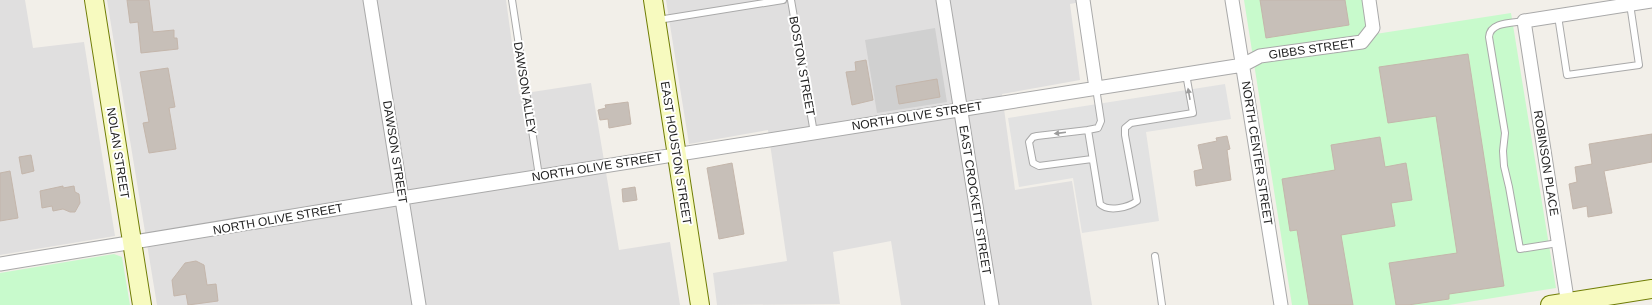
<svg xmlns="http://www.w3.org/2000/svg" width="1652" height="305" font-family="Arial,sans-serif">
  <rect width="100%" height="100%" fill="#f2efe9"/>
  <path fill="#e0dfdf" d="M0,0H25L33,48L84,42L115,236L0,255Z
    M107,0H506L519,94L591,83L619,250L670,242L680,305H157Z
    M666,0H1091L1070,4L1080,80L1002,94L1015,190L1072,181L1092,305H901L891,241L833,252L840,304L717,305L713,273L787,261L768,130L689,144Z"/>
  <path fill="#d0d0d0" d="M935,28L947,102L877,113L865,40Z"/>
  <path fill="#c8facc" d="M1244,0H1363L1369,35L1511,13L1556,288L1449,305H1292Z
    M114,254L122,257L130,305H0V273Z"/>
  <path fill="#e2e2e2" d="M1225,84L1231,119L1146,132L1159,221L1082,233L1073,178L1019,187L1008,118Z"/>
  <path fill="#c7bfb8" stroke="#c4b6ab" d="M127,0H149L153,32L174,30V38H177L178,49L141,53L138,22L130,23Z
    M1260,0H1345L1349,25L1266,38Z
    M1468,54L1504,286L1449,294V299L1408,305H1396L1389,263L1457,253L1436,116L1388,123L1379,67Z
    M866,60L873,100L852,105L846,72L856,71L855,62Z
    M168,68L175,107L169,108L176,149L149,153L143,123L149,122L140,72Z
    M937,79L940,97L899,104L896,86Z
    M628,102L631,124L609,128L608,119L600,120L598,110L606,108L605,105Z
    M1652,134V162L1604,171L1612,213L1588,217L1587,206L1573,209L1569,184L1577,182L1575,167L1592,164L1589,144Z
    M1227,136L1230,149L1227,150L1231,180L1196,186L1194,171L1203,169L1198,145L1217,141L1216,138Z
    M1380,137L1385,167L1406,163L1412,200L1391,203L1395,226L1341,235L1353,305H1309L1297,230L1290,231L1282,179L1335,170L1331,145Z
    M31,155L34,171L22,174L19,157Z
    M732,163L744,234L719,239L707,168Z
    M10,171L18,218L0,221V173Z
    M63,186V188L74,186L75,192L79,194L80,203L75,212H70L63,209L53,211L52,206L42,208L40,191Z
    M635,187L637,200L623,202L622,189Z
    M196,261L204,265L207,285L216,284L218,301L188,305L186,294L174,296L172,280L185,263Z"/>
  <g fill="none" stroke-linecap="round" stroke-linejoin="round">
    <g stroke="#a9a9a9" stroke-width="8">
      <path id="lane" d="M512,0L539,176
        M791,0L814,133
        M1558,16L1567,75L1639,65L1630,4
        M658,20L783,0
        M1524,21C1512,23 1490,22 1489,37L1505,133L1503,151L1504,166L1509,187L1520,249L1558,243
        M1096,88L1101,121L1098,128L1088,130L1100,204C1108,212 1128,208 1137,201L1125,135V128L1131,123L1193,113L1186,74
        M1088,130L1037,136L1033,137L1029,142L1033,163L1039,166L1092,159
        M1155,256L1162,305"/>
    </g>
    <g stroke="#a9a9a9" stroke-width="15">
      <path id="street" d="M370,0L419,305
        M943,0L992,305
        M1083,0L1096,88
        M1232,0L1281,305
        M0,264L402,198L1243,65L1260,56L1362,42L1373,28L1369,0
        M1568,305L1524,21L1652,1"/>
    </g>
    <g stroke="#707d05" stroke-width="20">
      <path id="secondary" d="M94,0L142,305
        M653,0L700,305
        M1550,305L1652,289"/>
    </g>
    <use href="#lane" stroke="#fff" stroke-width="6"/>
    <use href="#street" stroke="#fff" stroke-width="13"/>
    <use href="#secondary" stroke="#f7fabf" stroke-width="18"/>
  </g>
  <defs><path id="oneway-solid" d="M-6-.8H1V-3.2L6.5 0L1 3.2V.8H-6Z"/></defs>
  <g fill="#9c9c9c">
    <use href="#oneway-solid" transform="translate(1189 94) rotate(-100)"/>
    <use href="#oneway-solid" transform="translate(1060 133) rotate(173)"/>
  </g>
  <g text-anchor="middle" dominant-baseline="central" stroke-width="4" stroke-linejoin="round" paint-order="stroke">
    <g font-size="12" fill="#222" stroke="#fff">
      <text transform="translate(1312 49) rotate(-8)">GIBBS STREET</text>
      <text transform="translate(802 66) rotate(80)">BOSTON STREET</text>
      <text transform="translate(525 88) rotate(81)">DAWSON ALLEY</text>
      <text transform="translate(917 116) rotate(-9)">NORTH OLIVE STREET</text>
      <text transform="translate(395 152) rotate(81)">DAWSON STREET</text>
      <text transform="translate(118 153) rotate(81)">NOLAN STREET</text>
      <text transform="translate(676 153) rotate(81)">EAST HOUSTON STREET</text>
      <text transform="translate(1257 153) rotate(81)">NORTH CENTER STREET</text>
      <text transform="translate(1546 163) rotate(81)">ROBINSON PLACE</text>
      <text transform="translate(597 167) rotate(-9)">NORTH OLIVE STREET</text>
      <text transform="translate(975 200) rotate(81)">EAST CROCKETT STREET</text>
      <text transform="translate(278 219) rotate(-10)">NORTH OLIVE STREET</text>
    </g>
  </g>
</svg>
